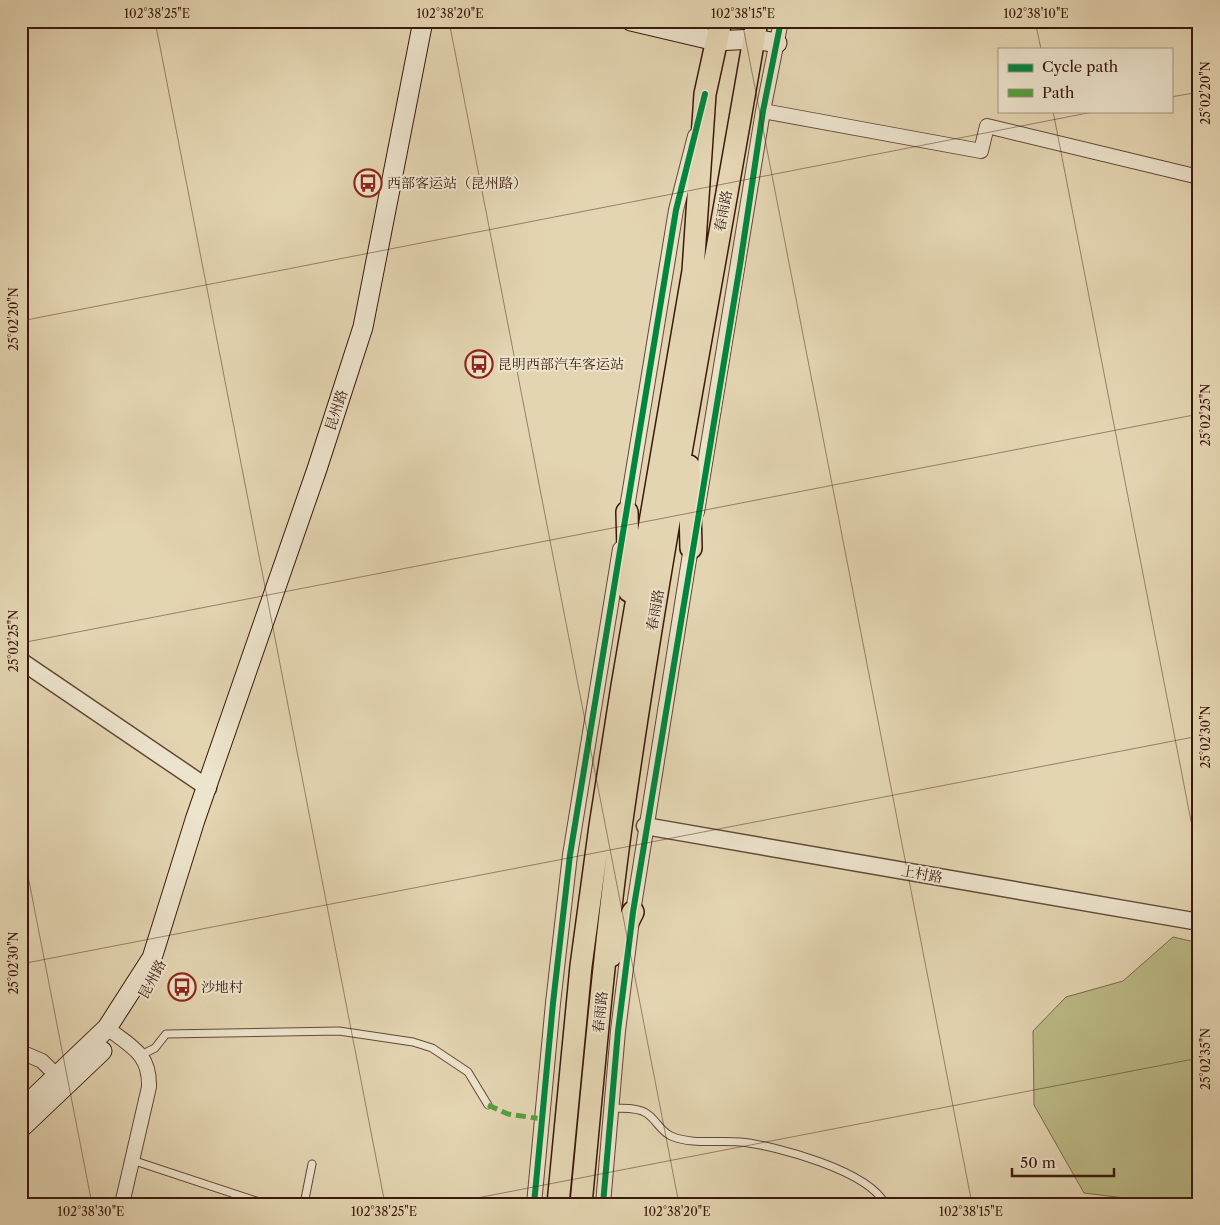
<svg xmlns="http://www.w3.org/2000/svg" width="1220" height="1225" font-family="'Libre Caslon Text','Noto Serif SC',serif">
  <rect width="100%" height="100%" fill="#e4d5b2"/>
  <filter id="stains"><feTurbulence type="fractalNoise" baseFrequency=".004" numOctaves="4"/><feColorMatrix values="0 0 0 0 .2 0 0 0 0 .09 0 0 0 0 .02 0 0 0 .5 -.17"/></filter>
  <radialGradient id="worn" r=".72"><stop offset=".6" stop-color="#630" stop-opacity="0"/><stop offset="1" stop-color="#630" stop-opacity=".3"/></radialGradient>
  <path fill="#bcbb87" stroke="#7b6a4a" d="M1173,937L1199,943V1204H1172L1084,1193L1034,1105L1033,1031L1066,997L1123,981Z"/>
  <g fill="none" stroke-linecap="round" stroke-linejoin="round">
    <g stroke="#644836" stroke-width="9">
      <path id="service" d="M141,1055L155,1048L166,1034L339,1031L413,1042L432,1048L468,1072L488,1105
        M612,1108C622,1109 637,1107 646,1113C656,1119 660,1131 671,1136C692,1145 718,1140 740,1142C775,1145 869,1171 885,1204
        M132,1160L265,1204
        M304,1204L312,1164"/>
    </g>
    <g stroke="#644836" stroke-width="16">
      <path id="minor" d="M763,111L981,151L987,126L1199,177
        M697,512L763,111L781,21
        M625,520L676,210L695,136
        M107,1028C132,1047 150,1054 149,1087L122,1204
        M21,1052L42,1061L57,1076
        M534,1204L553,1003L570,855L620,549
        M603,1204L618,1031L633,912L692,541"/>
    </g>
    <g stroke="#644836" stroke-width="19">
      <path id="tertiary" d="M21,661L208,788
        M645,826L1199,922"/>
    </g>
    <g stroke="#3a190c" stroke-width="21">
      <path id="secondary" d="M631,21L716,41L754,39L777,43
        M21,1110L107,1028L152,958L195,820L317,469L363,327L423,21
        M21,1128L102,1051"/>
    </g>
    <g stroke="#3a190c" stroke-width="24">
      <path id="primary" d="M689,466L691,548
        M627,512L629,591
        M611,956L633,912
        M558,1204L581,966L600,826L622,686L693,271L705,94L721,21
        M581,1204C593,1078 604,952 621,827C659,557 711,290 757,21"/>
    </g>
    <use href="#service" stroke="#ede4cd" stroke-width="7"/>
    <use href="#minor" stroke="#ede4cd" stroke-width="14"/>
    <use href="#tertiary" stroke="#ede4cd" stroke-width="16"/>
    <use href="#secondary" stroke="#ede4cd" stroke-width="19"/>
    <use href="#primary" stroke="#e4d5b2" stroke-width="21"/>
    <path stroke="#54a13e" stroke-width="5" stroke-dasharray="10 5" stroke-linecap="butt" d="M488,1105L508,1114L542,1119"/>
    <g stroke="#ede4cd" stroke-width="9">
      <path id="cycleway" d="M534,1204L553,1003L570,855L676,210L705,94
        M603,1204L618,1031L633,912L740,265L763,111L781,21"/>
    </g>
    <use href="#cycleway" stroke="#00873e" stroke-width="6"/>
  </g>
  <path fill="none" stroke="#3a190c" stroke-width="1" stroke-opacity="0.45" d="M155,21L385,1204M449,21L679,1204M742,21L972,1204M1035,21L1041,49M1171,97L1199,92M1053,111L1199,862M21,321L1098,111M21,643L1199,414M21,840L92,1204M21,964L1199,736M446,1204L1199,1058"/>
  <defs>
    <g id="bus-ring" transform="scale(1.4375)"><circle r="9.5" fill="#ede4cd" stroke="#8f2418" stroke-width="1.5"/><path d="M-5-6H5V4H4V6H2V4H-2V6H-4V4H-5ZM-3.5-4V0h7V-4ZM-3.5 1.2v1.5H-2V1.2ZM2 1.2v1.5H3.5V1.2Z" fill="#8f2418"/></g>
  </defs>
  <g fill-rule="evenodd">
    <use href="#bus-ring" x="368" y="183"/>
    <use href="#bus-ring" x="479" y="364"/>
    <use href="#bus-ring" x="182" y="987"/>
  </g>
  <g text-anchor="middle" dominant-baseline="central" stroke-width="4" stroke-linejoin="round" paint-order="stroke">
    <g font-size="14" fill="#3a190c" stroke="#ede4cd" text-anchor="start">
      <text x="387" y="183">西部客运站（昆州路）</text>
      <text x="498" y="364">昆明西部汽车客运站</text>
      <text x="201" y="987">沙地村</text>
    </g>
    <g font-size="14" fill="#3a190c" stroke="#ede4cd">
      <text transform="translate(723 211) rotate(-79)">春雨路</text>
      <text transform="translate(336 410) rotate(-72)">昆州路</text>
      <text transform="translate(655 610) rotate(-80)">春雨路</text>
      <text transform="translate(922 874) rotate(10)">上村路</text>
      <text transform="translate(152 979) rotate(-62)">昆州路</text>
      <text transform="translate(600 1012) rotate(-84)">春雨路</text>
    </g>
  </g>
  <rect width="1220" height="1225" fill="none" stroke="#e4d5b2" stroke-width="55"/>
  <rect x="998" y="48" width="175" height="65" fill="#ede4cd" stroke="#a59380"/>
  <rect x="1008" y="64" width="25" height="8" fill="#00873e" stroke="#a59380"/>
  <text x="1042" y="72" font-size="15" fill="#3a190c">Cycle path</text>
  <rect x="1008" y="89" width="25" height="8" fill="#54a13e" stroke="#a59380"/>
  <text x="1042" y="98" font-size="15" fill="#3a190c">Path</text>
  <path d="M1012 1168v8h102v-8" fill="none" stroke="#3a190c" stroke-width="2.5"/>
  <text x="1020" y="1168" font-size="15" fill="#3a190c" stroke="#ede4cd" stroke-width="4" paint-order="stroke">50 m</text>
  <rect x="28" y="28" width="1164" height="1170" fill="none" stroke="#3a190c" stroke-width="2"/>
  <g font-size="12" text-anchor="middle" fill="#3a190c">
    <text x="157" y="18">102°38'25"E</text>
    <text x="450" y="18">102°38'20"E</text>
    <text x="743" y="18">102°38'15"E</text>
    <text x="1036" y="18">102°38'10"E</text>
    <text transform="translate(1206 93) rotate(-90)" y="4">25°02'20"N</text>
    <text transform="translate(14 319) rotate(-90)" y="4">25°02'20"N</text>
    <text transform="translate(1206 415) rotate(-90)" y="4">25°02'25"N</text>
    <text transform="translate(14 641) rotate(-90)" y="4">25°02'25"N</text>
    <text transform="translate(1206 737) rotate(-90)" y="4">25°02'30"N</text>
    <text transform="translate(14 963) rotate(-90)" y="4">25°02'30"N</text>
    <text transform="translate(1206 1059) rotate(-90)" y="4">25°02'35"N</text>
    <text x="91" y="1216">102°38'30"E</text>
    <text x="384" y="1216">102°38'25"E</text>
    <text x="677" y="1216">102°38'20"E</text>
    <text x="971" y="1216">102°38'15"E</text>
  </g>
  <rect width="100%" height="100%" filter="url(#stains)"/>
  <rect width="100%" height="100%" fill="url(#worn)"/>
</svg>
